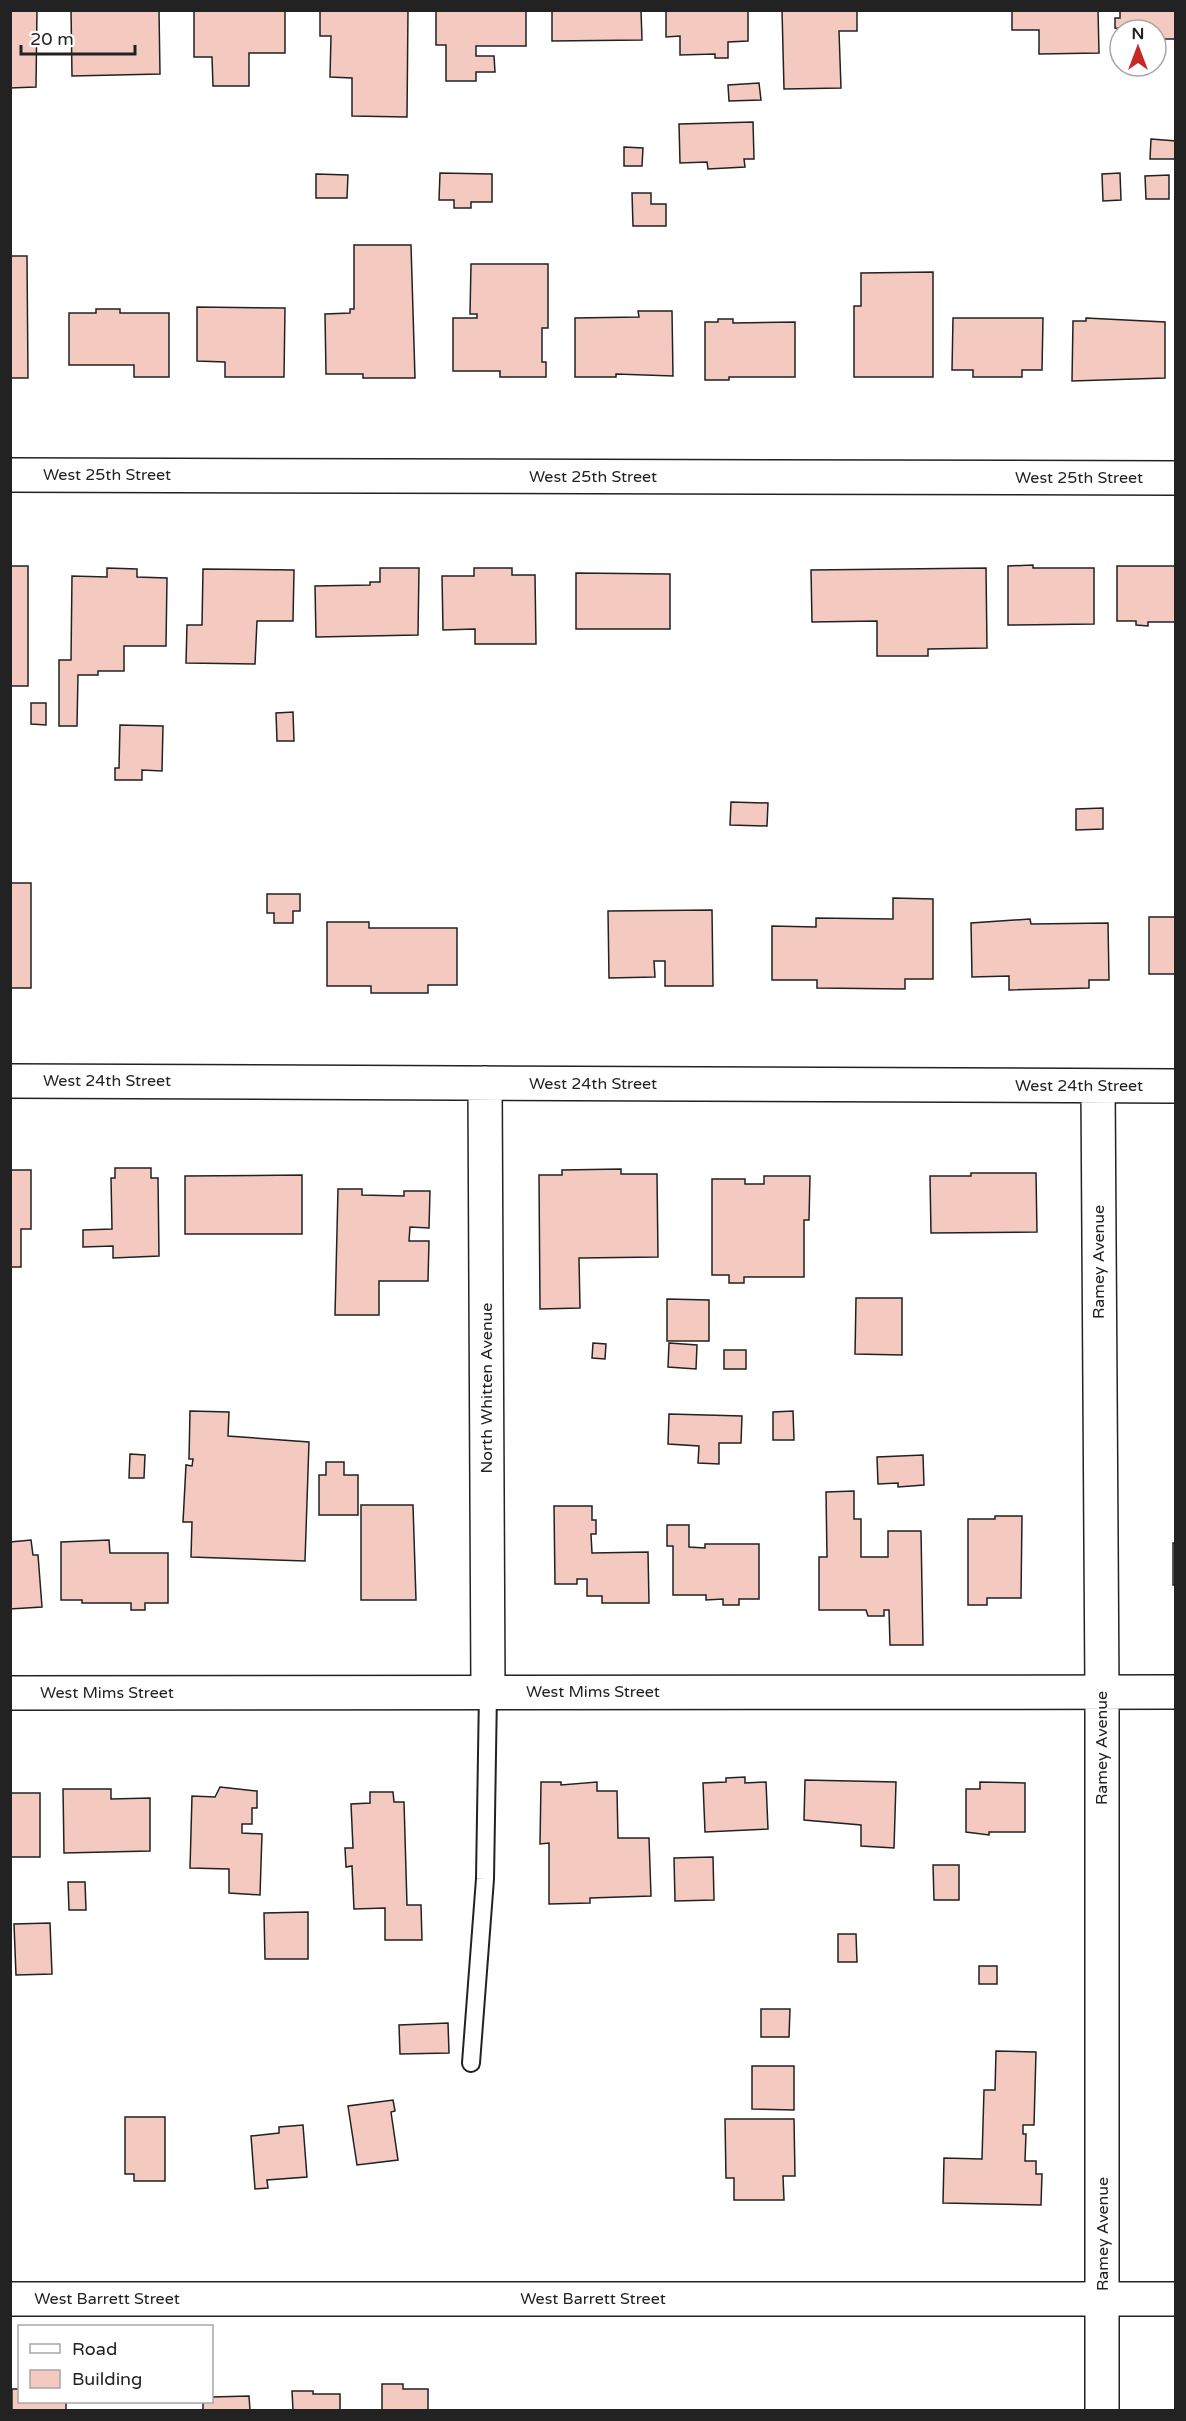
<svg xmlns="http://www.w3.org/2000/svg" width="1186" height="2421" font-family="'Varela Round',sans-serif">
  <rect width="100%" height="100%" fill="#fff"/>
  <path fill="#f3c9c0" stroke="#222" stroke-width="1.5" d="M10,10H37L36,87L10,88Z
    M71,10H159L160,74L72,76Z
    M194,10H285V53H249V86H213L212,57H194Z
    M320,10H408L407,117L352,116V78L330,77L331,36H320Z
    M436,10H526V46H476V56H494L495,72H476V81H446V45H436Z
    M552,10H641L642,40L552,41Z
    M666,10H748V41L728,42V58H715V54L680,55V36L666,37Z
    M782,10H857V31H839L841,88L784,89Z
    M1012,10H1098L1099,53L1039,54V30H1012Z
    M1120,10H1176V39H1156V30L1115,28V18H1120Z
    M759,83L761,100L729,101L728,85Z
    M753,122L754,159H744L745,167L708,169L707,162L680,163L679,124Z
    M1151,139L1176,141V159H1150Z
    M624,147L643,148L642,166H624Z
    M440,173L492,174V202H471V208H454V200H439Z
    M1120,173L1121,200L1103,201L1102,174Z
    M316,174L348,175L347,198H316Z
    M1169,175V199H1146L1145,176Z
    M632,193H651V204H666V226H633Z
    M354,245H411L415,378H363V374H326L325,314L350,313V309H354Z
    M10,256H27L28,378H10Z
    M471,264H548V328H542V362H546V377H500V371H453V318H477V314H470Z
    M933,272V377H854V306H861V273Z
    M197,307L285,308L284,377H225V362L197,361Z
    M96,309H120V313H169V377H134V365H69V313H96Z
    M638,311H672L673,376L616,374V377H575V318L639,317Z
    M953,318H1043L1042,370H1022V377H973V370H952Z
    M1086,318L1165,322V378L1072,381L1073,321H1086Z
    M718,319H733V323L795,322V377H729V380H705V322H718Z
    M1033,565V568H1094V624L1008,625V566Z
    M10,566H28V686H10Z
    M1117,566H1176V622H1148V626L1136,625V621H1117Z
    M107,568L137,569V577L167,578L166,646H124V671H98V675H78L77,726H59V660H71L72,576L107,577Z
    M380,568H419L418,635L316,637L315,586L370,585V582H380Z
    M474,568H512V575H535L536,644H475V629L443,630L442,576H474Z
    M986,568L987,648L928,649V656H877V621L812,622L811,570Z
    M203,569L294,570L293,621H257L255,664L186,663L187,625H202Z
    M576,573L670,574V629H576Z
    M31,703H46V725L31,724Z
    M293,712L294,741H277L276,713Z
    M120,725L163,726L162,771L142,770V780H115V768H119Z
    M731,802L768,803L767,826L730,825Z
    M1103,808V829L1076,830V809Z
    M10,883H31V988H10Z
    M267,894H300V911H293V923H274V913H267Z
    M893,898L933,899V979H905V989L817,988V980H772V926L816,927V918L893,919Z
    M712,910L713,986H665V961H654L655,977L609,978L608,911Z
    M1149,917H1176V974H1149Z
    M1030,919L1031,924L1108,923L1109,980H1089V988L1009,990V976L972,977L971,923Z
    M327,922H369V928H457V985H428V993H371V986H327Z
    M115,1168H151V1178H158L159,1256L113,1258V1246L83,1247V1230L112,1229L111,1178H115Z
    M621,1169V1174H657L658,1257L579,1258L580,1308L540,1309L539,1175H562V1170Z
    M10,1170H31V1229H21V1267H10Z
    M971,1173H1036L1037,1232L931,1233L930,1176H971Z
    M302,1175V1234H185V1176Z
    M764,1176H810L809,1220H804V1277H744V1283H729V1275H712V1179H745V1184H764Z
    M338,1189H362V1195L404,1196V1191H430L429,1228L410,1227L409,1241H429L428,1281H379V1315H335Z
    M856,1298H902V1355L855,1354Z
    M667,1299L709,1300V1341H667Z
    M593,1343L606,1344L605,1359L592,1358Z
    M669,1343L697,1345L696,1369L668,1367Z
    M724,1350H746V1369H724Z
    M190,1411L229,1412L228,1436L309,1442L305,1561L191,1557L192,1522H183L186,1465L192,1466L193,1459H189Z
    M793,1411L794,1440H773V1412Z
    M669,1414L742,1416L741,1443H719V1464L698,1463L699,1446L668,1444Z
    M130,1454L145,1455L144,1478H129Z
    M923,1455L924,1485L898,1487V1483L878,1484L877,1457Z
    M326,1462H344V1475H358V1515H319V1475H326Z
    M854,1491V1519H861V1557H888V1531H921L923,1645H890L889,1610H884V1616H868L866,1610H819V1557H827L826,1492Z
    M361,1505H413L416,1600H361Z
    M554,1506H592V1520H596V1534H591L592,1553L648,1552L649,1603H602V1596H587V1579H577V1584H555Z
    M995,1516H1022L1021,1598H987V1605H968V1519H995Z
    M667,1525H689V1547L705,1548V1544H759V1599H739V1605H723V1599L706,1600V1595H673V1546H667Z
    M31,1540L33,1555H38L42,1607L10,1609V1542Z
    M109,1540L110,1553H168V1603H145V1610H131V1603H82V1600H61V1542Z
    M1173,1543H1176V1585H1173Z
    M745,1777V1783L766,1782L768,1829L705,1832L703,1783L726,1782V1778Z
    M805,1780L896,1782L894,1848L861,1846V1825L804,1820Z
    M541,1782H561V1785L597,1782V1791H617L618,1838H649L651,1896L590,1898V1903L549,1904V1843L540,1844Z
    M980,1782L1025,1783V1832H989V1835L966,1832V1789H980Z
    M220,1787L257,1791V1808H252V1824H242V1833L262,1834L260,1895L229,1893V1869L190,1868L192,1796L215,1797Z
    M63,1789H111V1799L150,1798V1851L64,1853Z
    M370,1792H393L394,1802H404L407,1905H421L422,1940H385V1908L354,1909L352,1866L346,1867L345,1848H353L351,1804L370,1803Z
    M10,1793H40V1857H10Z
    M713,1857L714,1900L675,1901L674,1858Z
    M933,1865H959V1900H934Z
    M68,1882H85L86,1910H69Z
    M308,1912V1959H265L264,1913Z
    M50,1923L52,1974L16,1975L14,1924Z
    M838,1934H856L857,1962H838Z
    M979,1966H997V1984H979Z
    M761,2009H790L789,2037H761Z
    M448,2023L449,2053L400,2054L399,2025Z
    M996,2051L1036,2052L1034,2125H1023V2134H1026L1025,2161H1036V2174H1042L1041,2205L943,2203L944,2158L982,2159L984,2090H995Z
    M752,2066H794V2110L752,2109Z
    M393,2100L395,2111L391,2112L398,2160L357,2165L348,2106Z
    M125,2117H165V2181H134V2174H125Z
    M725,2119H794L795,2176H783L784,2200H734V2178H726Z
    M303,2125L307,2177L267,2180L268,2188L255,2189L251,2136L279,2133V2127Z
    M382,2384H403V2389H428V2410H382Z
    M12,2389H20V2402H66V2410H12Z
    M292,2391H313V2394H340V2410H293Z
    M249,2396L250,2410H203V2402H212V2397Z"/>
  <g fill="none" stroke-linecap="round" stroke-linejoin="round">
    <g stroke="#222" stroke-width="20">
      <path id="lane" d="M471,2063L485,1879L488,1692"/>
    </g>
    <g stroke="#222" stroke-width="36">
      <path id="street" d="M10,475L1176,478
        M10,1081L1176,1086
        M485,1083L488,1692
        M1098,1086L1102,1692V2410
        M10,1693L1176,1692
        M10,2299H1176"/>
    </g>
    <use href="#lane" stroke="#fff" stroke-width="16"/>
    <use href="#street" stroke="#fff" stroke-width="33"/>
  </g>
  <g text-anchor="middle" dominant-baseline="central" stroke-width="4.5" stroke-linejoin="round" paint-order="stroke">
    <g font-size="16" fill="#222" stroke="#fff">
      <text x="107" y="475">West 25th Street</text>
      <text x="593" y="477">West 25th Street</text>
      <text x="1079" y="478">West 25th Street</text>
      <text x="107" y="1081">West 24th Street</text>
      <text x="593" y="1084">West 24th Street</text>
      <text x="1079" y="1086">West 24th Street</text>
      <text transform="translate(1099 1262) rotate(-90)">Ramey Avenue</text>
      <text transform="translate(487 1388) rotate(-90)">North Whitten Avenue</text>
      <text x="593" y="1692">West Mims Street</text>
      <text x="107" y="1693">West Mims Street</text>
      <text transform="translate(1102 1748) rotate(-90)">Ramey Avenue</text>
      <text transform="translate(1103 2234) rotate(-90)">Ramey Avenue</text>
      <text x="107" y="2299">West Barrett Street</text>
      <text x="593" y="2299">West Barrett Street</text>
    </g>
  </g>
  <rect width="1186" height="2421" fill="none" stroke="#222222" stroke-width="24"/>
  <rect x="18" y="2325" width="195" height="78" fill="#ffffff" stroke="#a7a7a7" stroke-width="1.5"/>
  <rect x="30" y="2344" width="30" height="9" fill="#ffffff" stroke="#a7a7a7" stroke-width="1.5"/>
  <text x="72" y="2355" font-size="18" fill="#222222">Road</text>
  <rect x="30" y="2370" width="30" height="18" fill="#f3c9c0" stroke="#a7a7a7" stroke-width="1.5"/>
  <text x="72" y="2385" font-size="18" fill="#222222">Building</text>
  <g transform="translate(1138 48)"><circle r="28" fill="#ffffff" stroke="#a7a7a7" stroke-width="1.5"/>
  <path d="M0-4.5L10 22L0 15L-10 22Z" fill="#c62828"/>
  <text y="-9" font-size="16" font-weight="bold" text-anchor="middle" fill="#222222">N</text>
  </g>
  <path d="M21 45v9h114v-9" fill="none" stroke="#222222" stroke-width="3"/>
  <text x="30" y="45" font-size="18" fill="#222222" stroke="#ffffff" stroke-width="4.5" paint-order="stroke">20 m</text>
</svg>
